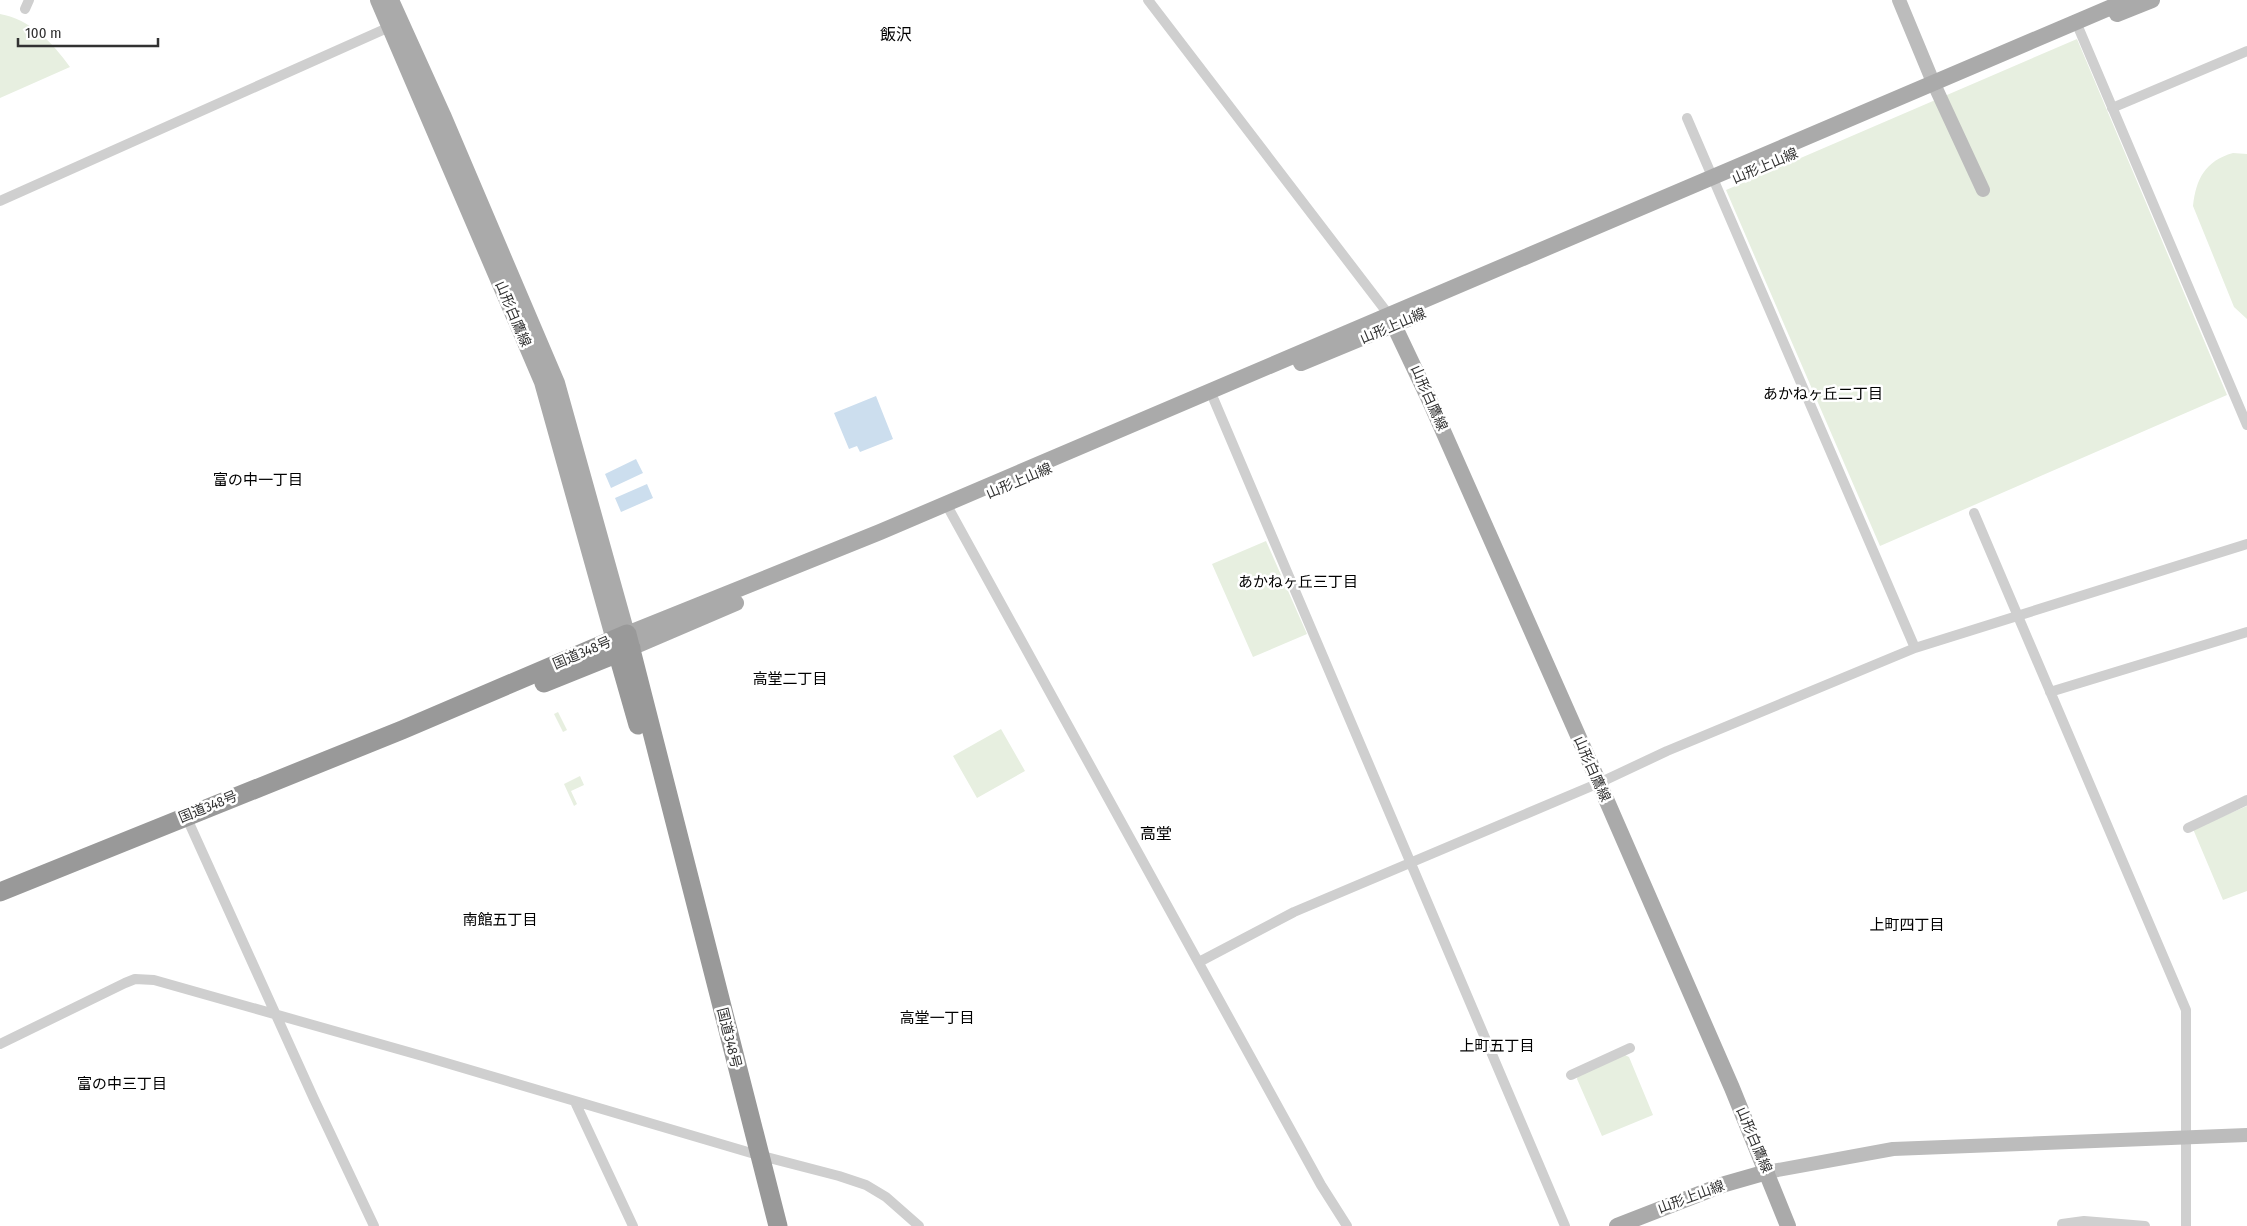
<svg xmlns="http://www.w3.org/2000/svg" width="2247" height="1226" font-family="'Fira Sans Condensed','Noto Sans JP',sans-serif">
  <rect width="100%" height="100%" fill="#fff"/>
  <path fill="#e7efe0" d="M0,14C30,19 53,43 70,67L0,98Z
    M2077,39L2227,395L1880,546L1726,190Z
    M2233,153L2247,154V319L2234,307L2193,206C2196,179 2205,161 2233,153Z
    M1266,541L1307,634L1253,657L1212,564Z
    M558,712L567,730L563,732L554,714Z
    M1001,729L1025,771L977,798L953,756Z
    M580,776L584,785L571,791L577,804L574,806L564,784Z
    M2247,806V891L2223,900L2193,829Z
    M1623,1054L1629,1057L1653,1115L1602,1136L1577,1079L1578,1074Z"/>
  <path fill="#ccdeee" d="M876,396L893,439L860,452L857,446L849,449L834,413Z
    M636,459L643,473L611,488L605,474Z
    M647,484L653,498L621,512L615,498Z"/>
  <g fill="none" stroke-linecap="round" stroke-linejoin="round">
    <path stroke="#cfcfcf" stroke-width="10" d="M1148,0L1389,315
      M25,9L29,0
      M2076,22L2247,425
      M2112,108L2247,51
      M1687,118L1915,648
      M0,201L394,25
      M1214,400L1565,1226
      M950,511L1321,1185L1347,1226
      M1974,513L2186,1010V1226
      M2050,692L2247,632
      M190,825L314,1099L374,1226
      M2188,828L2247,800
      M1199,962L1294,912L1599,783L1667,751L1915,648L2247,544
      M0,1044L125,983L135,979L154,980L426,1057L758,1155L839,1176L866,1185L886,1197L919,1226
      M1571,1075L1630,1048
      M575,1102L633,1226
      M2062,1224L2084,1221L2145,1226"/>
    <path stroke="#bcbcbc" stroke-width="14" d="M1899,0L1933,82L1983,190
      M1767,1172L1893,1149L2247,1135"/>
    <path stroke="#aaa" stroke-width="16" d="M378,0L542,382L614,640
      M391,0L443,115L557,383L627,634L880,532L2128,0
      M2117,14L2152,0
      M1390,317L1428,397L1599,783L1732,1088L1788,1226
      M1301,363L1417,315
      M631,648L736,603
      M1617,1226L1725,1184L1767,1172"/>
    <path stroke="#999" stroke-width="19" d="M614,641L638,725
      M544,683L631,648
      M0,892L402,730L627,634L778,1226"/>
  </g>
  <g text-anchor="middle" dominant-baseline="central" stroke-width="5" stroke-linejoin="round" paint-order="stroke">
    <g font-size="14" fill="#323232" stroke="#fff">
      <text transform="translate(1765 166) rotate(-23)">山形上山線</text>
      <text transform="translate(513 314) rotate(67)">山形白鷹線</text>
      <text transform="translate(1393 326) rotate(-23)">山形上山線</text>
      <text transform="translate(1429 398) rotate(66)">山形白鷹線</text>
      <text transform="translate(1019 481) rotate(-23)">山形上山線</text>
      <text transform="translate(582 653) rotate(-23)">国道348号</text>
      <text transform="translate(1592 769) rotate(66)">山形白鷹線</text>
      <text transform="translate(208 807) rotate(-22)">国道348号</text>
      <text transform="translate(729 1038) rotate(76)">国道348号</text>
      <text transform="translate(1754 1140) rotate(67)">山形白鷹線</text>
      <text transform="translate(1691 1197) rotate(-20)">山形上山線</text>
    </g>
    <g font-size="15" fill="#000" stroke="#fff">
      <text x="1823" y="394">あかねヶ丘二丁目</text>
      <text x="258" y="480">富の中一丁目</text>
      <text x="1298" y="582">あかねヶ丘三丁目</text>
      <text x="790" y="679">高堂二丁目</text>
      <text x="500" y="920">南館五丁目</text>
      <text x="1907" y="925">上町四丁目</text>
      <text x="937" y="1018">高堂一丁目</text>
      <text x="1497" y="1046">上町五丁目</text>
      <text x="122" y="1084">富の中三丁目</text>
    </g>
    <g font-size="16" fill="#000" stroke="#fff">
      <text x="896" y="34">飯沢</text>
      <text x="1156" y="833">高堂</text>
    </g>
  </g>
  <path d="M18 38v8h140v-8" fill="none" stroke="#323232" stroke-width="2.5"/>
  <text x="25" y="38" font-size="15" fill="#323232" stroke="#ffffff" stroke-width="4" paint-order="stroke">100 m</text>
</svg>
